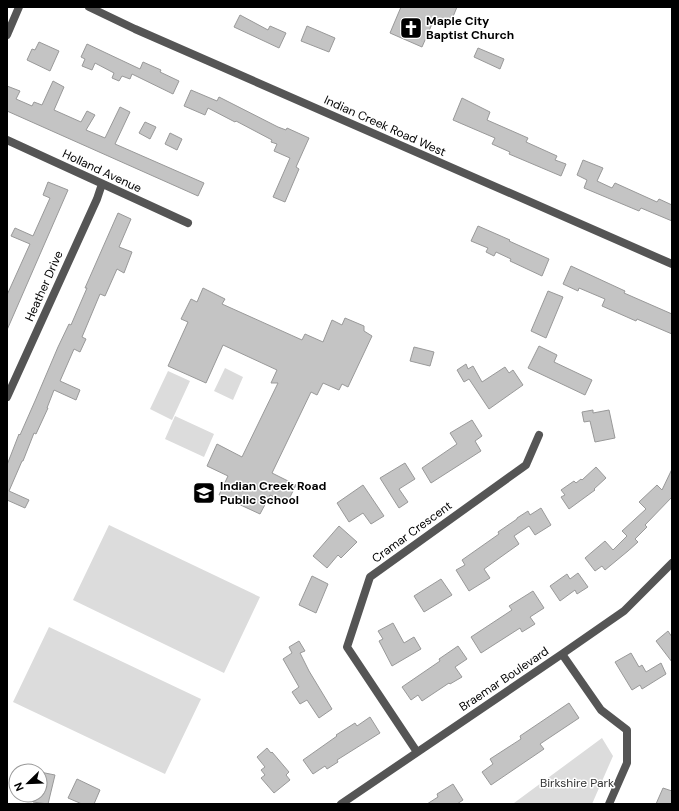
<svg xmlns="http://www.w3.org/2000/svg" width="679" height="811" font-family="'DM Sans',sans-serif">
  <rect width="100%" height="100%" fill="#fff"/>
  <path fill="#dcdcdc" d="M225,368L243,377L233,400L214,391Z
    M168,371L190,381L172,420L150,409Z
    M175,416L214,434L204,457L165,439Z
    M109,525L260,597L224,673L73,600Z
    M49,627L201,699L165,774L13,702Z
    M602,738L613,756L592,804H516L514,803Z"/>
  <path fill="#c4c4c4" stroke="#999" d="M401,7H457L450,24L435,17L422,47L390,33Z
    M240,15L268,30L270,26L286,33L279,48L234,27Z
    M307,26L335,38L329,52L301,41Z
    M39,42L59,51L50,71L27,60L32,49L35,50Z
    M87,44L140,69L143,62L161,70L160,72L179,81L173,94L132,74L130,79L122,76L119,81L112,78L114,73L95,63L92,70L82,66L85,59L81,57Z
    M478,48L504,59L500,69L474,57Z
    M53,81L64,87L54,110L81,122L87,111L95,115L86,130L105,138L120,107L130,112L115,144L204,183L198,196L7,111V86L20,91L16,99L32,106L34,102L42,105Z
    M191,90L217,101L219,97L278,127L286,130L287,128L309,138L296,167L299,169L285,202L273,197L290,158L274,151L277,144L271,142L272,140L236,121L235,122L208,108L205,115L184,106Z
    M462,98L490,112L487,120L528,138L526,142L557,156L555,160L566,164L561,176L509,154L510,152L492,144L495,138L453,120Z
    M145,122L156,127L150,139L139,133Z
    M170,133L182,139L177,150L165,144Z
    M583,160L603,168L597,181L612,188L615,183L657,202L659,199L672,205V221L641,208L639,211L584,188L587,180L577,175Z
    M48,182L68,190L7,330V295L30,244L11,236L15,228L33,236L50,198L43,195Z
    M118,213L131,219L119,247L132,252L124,273L117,269L105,296L100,294L82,337L86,339L80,352L74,349L60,381L80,390L76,400L54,390L47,408H48L36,434L34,433L23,461H22L9,491L29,500L25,508L7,500V465L19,434L20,435L35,401L58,347L69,324L71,325L87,288H85Z
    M478,226L510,240L509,241L549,259L542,276L510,261L511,259L496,252L494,256L486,252L488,248L471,241Z
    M571,266L625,291L624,293L672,314V334L637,319L636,321L602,306L605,299L579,288L578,291L563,284Z
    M203,288L225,299L222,304L302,340L305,334L323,342L332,320L342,325L345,318L364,326V331L372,336L348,387L342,384L339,390L323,383L317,395L311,392L272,473L296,485L287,503L270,495L260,514L219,495L228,476L207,466L217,444L242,457L278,383H271L277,370L223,345L206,383L168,366L188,322L181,319L191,299L197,302Z
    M548,291L563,297L546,338L531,331Z
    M539,346L557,355L554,362L592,380L585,395L528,368Z
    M414,347L434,352L430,366L410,361Z
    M466,364L468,369L473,366L482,382L505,367L509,373L513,370L523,385L489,409L469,379L464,382L457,370Z
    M593,410V413L609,410L615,438L595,442L590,421L584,422L582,412Z
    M472,420L482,436L475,441L481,451L431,483L422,468L457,444L450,433Z
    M405,463L415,479L399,489L408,502L399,508L380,478Z
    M596,467L606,478L594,489L595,490L569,509L561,497L565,495L561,490L574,481L576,483L581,479L582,480Z
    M672,469V497L645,525L647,527L635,539L638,542L628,551L605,570L602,566L595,571L585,558L605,541L613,550L627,536L622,531L646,509L639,502L657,485L662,490Z
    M363,485L384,516L371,524L363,513L349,522L337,503Z
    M541,508L551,525L535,535L529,526L514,536L519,544L484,569L490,578L469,591L456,570L465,565L462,560L499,534L498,532L517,519V518L528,511L530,515Z
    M339,526L357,542L341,558L338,555L327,568L313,556Z
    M578,573L588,587L577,594L575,590L560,601L550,586L567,574L570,579Z
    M312,576L328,584L316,613L299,605Z
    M441,579L452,595L424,612L414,596Z
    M533,591L544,608L530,617L535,624L522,632L520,628L481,653L471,637L512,610L509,606Z
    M393,623L404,643L414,637L421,649L392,666L379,641L383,639L378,631Z
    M668,631L672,637V662L656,641Z
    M299,641L305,651L300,653L309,671L332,709L319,718L307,700L300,704L292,692L299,687L283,659L292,653L289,647Z
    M458,646L467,659L455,667L462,677L450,684L449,683L422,701L418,695L411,700L402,687L440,661L439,659Z
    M631,653L639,667L642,665L646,672L661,663L666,674L642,689L640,685L632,690L615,662Z
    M569,703L579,718L540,744L544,749L491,785L482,772L493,764L490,759L521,739L520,736Z
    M370,717L380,733L337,760L338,762L327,769L325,766L313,774L303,760L337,736L336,735L355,723L357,726Z
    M267,748L271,753L272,752L289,772L286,775L290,780L274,793L261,778L265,775L261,770L265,767L257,757Z
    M40,772L55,775L48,804L33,802L34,795H40Z
    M77,779L100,790L94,804H82L68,798Z
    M453,784L463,800L457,804H427L438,797L437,794Z
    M663,788L672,791V804H656Z"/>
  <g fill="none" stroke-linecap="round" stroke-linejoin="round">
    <path stroke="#555" stroke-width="8" d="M7,35L19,7
      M7,140L188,223
      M7,397L97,199L102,184
      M562,654L601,710L627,730V763L609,804
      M417,752L347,647L370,577L526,465L539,435
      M341,804L562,654L624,611L672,563"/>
    <path stroke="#555" stroke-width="8" d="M89,7L135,29L672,264"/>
  </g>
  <defs>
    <g id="church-square" transform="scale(1.15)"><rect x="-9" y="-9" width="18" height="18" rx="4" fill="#000" stroke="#fff"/><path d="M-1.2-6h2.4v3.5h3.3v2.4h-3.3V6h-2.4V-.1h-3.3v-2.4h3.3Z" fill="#fff"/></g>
    <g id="school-square" transform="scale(1.15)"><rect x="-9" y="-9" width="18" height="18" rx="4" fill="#000" stroke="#fff"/><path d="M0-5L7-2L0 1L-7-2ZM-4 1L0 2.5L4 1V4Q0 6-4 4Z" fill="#fff"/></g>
  </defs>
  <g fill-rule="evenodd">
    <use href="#church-square" x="411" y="28"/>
    <use href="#school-square" x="204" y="493"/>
  </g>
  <g text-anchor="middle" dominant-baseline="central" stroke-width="3" stroke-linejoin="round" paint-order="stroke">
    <g font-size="12" font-weight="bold" fill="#000" stroke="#fff" text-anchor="start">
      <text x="426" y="21">Maple City<tspan x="426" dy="14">Baptist Church</tspan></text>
      <text x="220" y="486">Indian Creek Road<tspan x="220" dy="14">Public School</tspan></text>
    </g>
    <g font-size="12" fill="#000" stroke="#fff">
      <text transform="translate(385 126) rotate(24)">Indian Creek Road West</text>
      <text transform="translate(102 171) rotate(25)">Holland Avenue</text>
      <text transform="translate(44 286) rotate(-66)">Heather Drive</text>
      <text transform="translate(412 532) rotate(-36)">Cramar Crescent</text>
      <text transform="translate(504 679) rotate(-34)">Braemar Boulevard</text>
    </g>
    <g font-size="12" fill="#333" stroke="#fff">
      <text x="577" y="783">Birkshire Park</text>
    </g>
  </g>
  <rect width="679" height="811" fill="none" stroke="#000000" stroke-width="16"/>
  <g transform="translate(28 783) rotate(247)"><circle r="19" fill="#ffffff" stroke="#999999"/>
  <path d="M0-3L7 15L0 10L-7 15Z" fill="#000000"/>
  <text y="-6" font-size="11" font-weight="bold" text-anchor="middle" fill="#000000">N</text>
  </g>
</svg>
